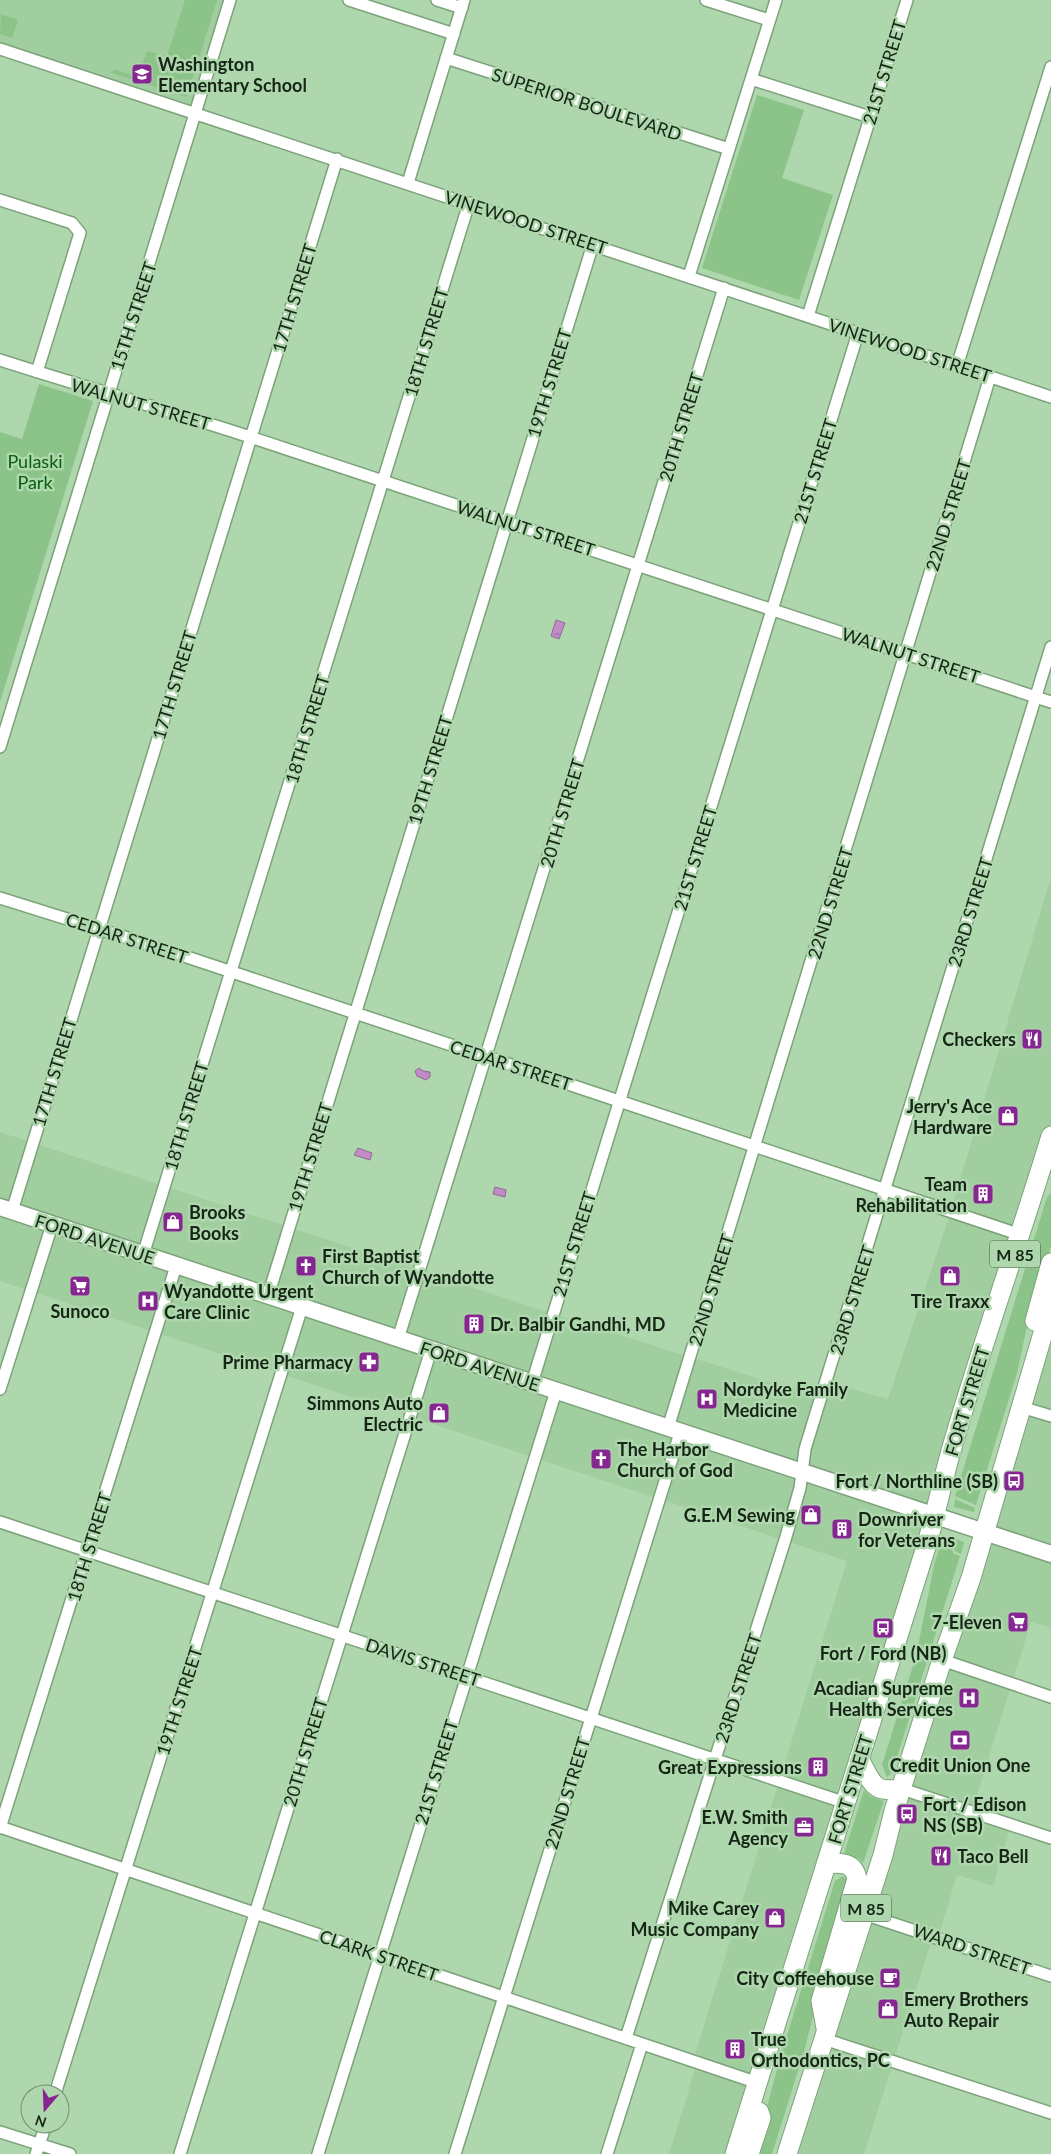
<svg xmlns="http://www.w3.org/2000/svg" width="1051" height="2154" font-family="Lato,sans-serif">
  <defs>
    <pattern id="water-ripples" width="26" height="14" patternUnits="userSpaceOnUse" patternTransform="scale(1.25)"><rect width="26" height="14" fill="#c28ac7"/><path d="M2 4q2-2 4 0t4 0M15 11q2-2 4 0t4 0" fill="none" stroke="#9d71a1"/></pattern>
  </defs>
  <rect width="100%" height="100%" fill="#afd7ad"/>
  <path fill="#a0ce9e" d="M0,0H230L196,113L0,49Z
    M1051,877V1136L735,2154H669L697,2063L693,2061L847,1561L0,1281V1132L553,1314L821,1398L827,1382L888,1399L947,1223Z
    M1051,1306V1628L1031,1622L972,1812L1011,1825L993,1886L957,1875L938,1938L933,1936L864,2154H787Z"/>
  <path fill="#8bc388" d="M185,0H217L187,97L109,72L116,70L138,77L147,51L167,56Z
    M1,14L18,20L12,38L0,34Z
    M757,95L804,110L782,178L833,195L799,300L702,268Z
    M39,384L93,401L0,702V432L22,439Z
    M1051,1193V1246L1029,1317L1017,1373L976,1505L955,1496L1047,1197Z
    M955,1499L975,1508L974,1512L954,1507Z
    M945,1535L964,1542L961,1554L955,1551L950,1541L943,1538Z
    M942,1541L948,1543L954,1554L960,1556L892,1773L887,1777L882,1765L916,1656L935,1561Z
    M864,1790L870,1796L884,1801L863,1863L858,1858L844,1854Z
    M843,1876L847,1880L804,2052L772,2154H754L781,2055L835,1881Z"/>
  <path fill="url(#water-ripples)" stroke="#8e6c92" d="M556,620L565,623L559,639L551,636Z
    M419,1068L423,1071L430,1072V1077L426,1080L417,1076L415,1071Z
    M358,1148L372,1153L370,1160L354,1155Z
    M495,1187L506,1190L505,1197L493,1194Z"/>
  <g fill="none" stroke-linecap="round" stroke-linejoin="round">
    <g stroke="#7ca27a" stroke-width="14">
      <path id="street" d="M349,0L454,34
        M437,0L462,8
        M706,0L769,20
        M0,49L1051,397
        M446,58L729,149
        M751,79L870,117
        M408,183L464,0
        M0,200L72,223L80,233L37,372
        M689,276L776,0
        M808,316L907,0
        M0,360C80,386 161,408 241,434L1051,702
        M957,366L1051,67
        M0,747L230,0
        M0,898L169,951L1021,1235
        M12,1211L337,159
        M143,1255L469,203
        M268,1296L593,244
        M398,1339L724,288
        M532,1383L858,333
        M0,1389L52,1225
        M1021,1407L1051,1416
        M668,1428L990,377
        M0,1522L846,1803
        M942,1660L1051,1697
        M902,1789L1051,1838
        M0,1827L758,2083
        M0,1828L176,1266
        M864,1914L1051,1976
        M626,2038L785,1540L800,1488L805,1449L1051,647
        M824,2039L1051,2113
        M55,2094L302,1307
        M0,2132L70,2154
        M36,2154L46,2124
        M180,2154L431,1350
        M318,2154L556,1391
        M455,2154L680,1433
        M607,2154L642,2044"/>
    </g>
    <g stroke="#7ca27a" stroke-width="19">
      <path id="secondary" d="M0,1207L1051,1554"/>
    </g>
    <g stroke="#7ca27a" stroke-width="21">
      <path id="primary" d="M1035,1321L1051,1263
        M859,1759C873,1783 871,1793 902,1789
        M826,2028L821,2001L857,1879C854,1862 841,1862 826,1864
        M735,2154L926,1547C936,1513 943,1478 953,1444C983,1340 1020,1239 1051,1136
        M749,2154L761,2118L759,2112
        M787,2154L883,1855L894,1811L942,1660L971,1578L1051,1306"/>
    </g>
    <use href="#street" stroke="#fff" stroke-width="11"/>
    <use href="#secondary" stroke="#fff" stroke-width="16"/>
    <use href="#primary" stroke="#fff" stroke-width="19"/>
  </g>
  <defs>
    <g id="school-square" transform="scale(1.125)"><rect x="-9" y="-9" width="18" height="18" rx="4" fill="#862791" stroke="#afd7ad"/><path d="M0-5L7-2L0 1L-7-2ZM-4 1L0 2.5L4 1V4Q0 6-4 4Z" fill="#fff"/></g>
    <g id="restaurant-square" transform="scale(1.125)"><rect x="-9" y="-9" width="18" height="18" rx="4" fill="#862791" stroke="#afd7ad"/><path d="M-5-6h1v4h1v-4h1v4h1v-4h1v5L-1.5 .5V6h-2V.5L-5-1ZM5-6V6H3V1.5H1.5Q1.5-4 5-6Z" fill="#fff"/></g>
    <g id="shop-square" transform="scale(1.125)"><rect x="-9" y="-9" width="18" height="18" rx="4" fill="#862791" stroke="#afd7ad"/><path d="M-5-2.5h2.3a2.7 3.5 0 0 1 5.4 0H5L5.5 6h-11ZM-1.5-2.5h3a1.5 2.3 0 0 0-3 0Z" fill="#fff"/></g>
    <g id="building-square" transform="scale(1.125)"><rect x="-9" y="-9" width="18" height="18" rx="4" fill="#862791" stroke="#afd7ad"/><path d="M-4-6H4V6H1V3H-1V6H-4ZM-2.5-4.3h1.7v1.8h-1.7ZM.8-4.3h1.7v1.8H.8ZM-2.5-1h1.7V.8h-1.7ZM.8-1h1.7V.8H.8Z" fill="#fff"/></g>
    <g id="church-square" transform="scale(1.125)"><rect x="-9" y="-9" width="18" height="18" rx="4" fill="#862791" stroke="#afd7ad"/><path d="M-1.2-6h2.4v3.5h3.3v2.4h-3.3V6h-2.4V-.1h-3.3v-2.4h3.3Z" fill="#fff"/></g>
    <g id="supermarket-square" transform="scale(1.125)"><rect x="-9" y="-9" width="18" height="18" rx="4" fill="#862791" stroke="#afd7ad"/><path d="M-6-5.5h2.5l.6 2H6L4.5 2H-2.5L-4.4-4H-6ZM-1.5 3.2a1.3 1.3 0 1 0 .1 0ZM3 3.2a1.3 1.3 0 1 0 .1 0Z" fill="#fff"/></g>
    <g id="hospital-square" transform="scale(1.125)"><rect x="-9" y="-9" width="18" height="18" rx="4" fill="#862791" stroke="#afd7ad"/><path d="M-5-5h3v3.5h4V-5h3V5h-3V1.5h-4V5h-3Z" fill="#fff"/></g>
    <g id="pharmacy-square" transform="scale(1.125)"><rect x="-9" y="-9" width="18" height="18" rx="4" fill="#862791" stroke="#afd7ad"/><path d="M-2-6h4v4h4v4h-4v4h-4v-4h-4v-4h4Z" fill="#fff"/></g>
    <g id="bus-square" transform="scale(1.125)"><rect x="-9" y="-9" width="18" height="18" rx="4" fill="#862791" stroke="#afd7ad"/><path d="M-5-6H5V4H4V6H2V4H-2V6H-4V4H-5ZM-3.5-4V0h7V-4ZM-3.5 1.2v1.5H-2V1.2ZM2 1.2v1.5H3.5V1.2Z" fill="#fff"/></g>
    <g id="bank-square" transform="scale(1.125)"><rect x="-9" y="-9" width="18" height="18" rx="4" fill="#862791" stroke="#afd7ad"/><path d="M-6-4H6V4H-6ZM0-2.3a2.3 2.3 0 1 0 0 4.6a2.3 2.3 0 1 0 0-4.6Z" fill="#fff"/></g>
    <g id="office-square" transform="scale(1.125)"><rect x="-9" y="-9" width="18" height="18" rx="4" fill="#862791" stroke="#afd7ad"/><path d="M-6-3h4V-5.5h4V-3h4V5H-6ZM-1-4.5V-3h2v-1.5ZM-6 0V1H6V0Z" fill="#fff"/></g>
    <g id="cafe-square" transform="scale(1.125)"><rect x="-9" y="-9" width="18" height="18" rx="4" fill="#862791" stroke="#afd7ad"/><path d="M-5.5-4.5H6V0H3Q3 3.5 0 3.5H-2.5Q-5.5 3.5-5.5 0ZM3-3.2v2h1.7v-2ZM-6 4.5H4V6H-6Z" fill="#fff"/></g>
  </defs>
  <g fill-rule="evenodd">
    <use href="#school-square" x="142" y="74"/>
    <use href="#restaurant-square" x="1032" y="1039"/>
    <use href="#shop-square" x="1008" y="1116"/>
    <use href="#building-square" x="983" y="1194"/>
    <use href="#shop-square" x="173" y="1222"/>
    <use href="#church-square" x="306" y="1266"/>
    <use href="#shop-square" x="950" y="1276"/>
    <use href="#supermarket-square" x="80" y="1286"/>
    <use href="#hospital-square" x="148" y="1301"/>
    <use href="#building-square" x="474" y="1324"/>
    <use href="#pharmacy-square" x="369" y="1362"/>
    <use href="#hospital-square" x="707" y="1399"/>
    <use href="#shop-square" x="439" y="1413"/>
    <use href="#church-square" x="601" y="1459"/>
    <use href="#bus-square" x="1014" y="1481"/>
    <use href="#shop-square" x="811" y="1515"/>
    <use href="#building-square" x="842" y="1529"/>
    <use href="#supermarket-square" x="1018" y="1622"/>
    <use href="#bus-square" x="883" y="1628"/>
    <use href="#hospital-square" x="969" y="1698"/>
    <use href="#bank-square" x="960" y="1740"/>
    <use href="#building-square" x="818" y="1767"/>
    <use href="#bus-square" x="907" y="1814"/>
    <use href="#office-square" x="804" y="1827"/>
    <use href="#restaurant-square" x="941" y="1856"/>
    <use href="#shop-square" x="775" y="1918"/>
    <use href="#cafe-square" x="890" y="1978"/>
    <use href="#shop-square" x="888" y="2009"/>
    <use href="#building-square" x="735" y="2049"/>
  </g>
  <g text-anchor="middle" dominant-baseline="central" stroke-width="5" stroke-linejoin="round" paint-order="stroke">
    <g fill="#afd7ad" stroke="#445b43" stroke-width="1">
      <rect x="990" y="1240.5" width="50" height="27" rx="4"/>
      <rect x="841" y="1894.5" width="50" height="27" rx="4"/>
    </g>
    <g font-size="16" font-weight="bold" fill="#162616">
      <text x="1015" y="1254">M 85</text>
      <text x="866" y="1908">M 85</text>
    </g>
    <g font-size="18" font-weight="bold" fill="#162616" stroke="#afd7ad" text-anchor="end">
      <text x="158" y="64" text-anchor="start">Washington<tspan x="158" dy="21">Elementary School</tspan></text>
      <text x="1016" y="1039">Checkers</text>
      <text x="992" y="1106">Jerry's Ace<tspan x="992" dy="21">Hardware</tspan></text>
      <text x="967" y="1184">Team<tspan x="967" dy="21">Rehabilitation</tspan></text>
      <text x="189" y="1212" text-anchor="start">Brooks<tspan x="189" dy="21">Books</tspan></text>
      <text x="322" y="1256" text-anchor="start">First Baptist<tspan x="322" dy="21">Church of Wyandotte</tspan></text>
      <text x="164" y="1291" text-anchor="start">Wyandotte Urgent<tspan x="164" dy="21">Care Clinic</tspan></text>
      <text x="950" y="1301" text-anchor="middle">Tire Traxx</text>
      <text x="80" y="1311" text-anchor="middle">Sunoco</text>
      <text x="490" y="1324" text-anchor="start">Dr. Balbir Gandhi, MD</text>
      <text x="353" y="1362">Prime Pharmacy</text>
      <text x="723" y="1389" text-anchor="start">Nordyke Family<tspan x="723" dy="21">Medicine</tspan></text>
      <text x="423" y="1403">Simmons Auto<tspan x="423" dy="21">Electric</tspan></text>
      <text x="617" y="1449" text-anchor="start">The Harbor<tspan x="617" dy="21">Church of God</tspan></text>
      <text x="998" y="1481">Fort / Northline (SB)</text>
      <text x="795" y="1515">G.E.M Sewing</text>
      <text x="858" y="1519" text-anchor="start">Downriver<tspan x="858" dy="21">for Veterans</tspan></text>
      <text x="1002" y="1622">7-Eleven</text>
      <text x="883" y="1653" text-anchor="middle">Fort / Ford (NB)</text>
      <text x="953" y="1688">Acadian Supreme<tspan x="953" dy="21">Health Services</tspan></text>
      <text x="960" y="1765" text-anchor="middle">Credit Union One</text>
      <text x="802" y="1767">Great Expressions</text>
      <text x="923" y="1804" text-anchor="start">Fort / Edison<tspan x="923" dy="21">NS (SB)</tspan></text>
      <text x="788" y="1817">E.W. Smith<tspan x="788" dy="21">Agency</tspan></text>
      <text x="957" y="1856" text-anchor="start">Taco Bell</text>
      <text x="759" y="1908">Mike Carey<tspan x="759" dy="21">Music Company</tspan></text>
      <text x="874" y="1978">City Coffeehouse</text>
      <text x="904" y="1999" text-anchor="start">Emery Brothers<tspan x="904" dy="21">Auto Repair</tspan></text>
      <text x="751" y="2039" text-anchor="start">True<tspan x="751" dy="21">Orthodontics, PC</tspan></text>
    </g>
    <g font-size="18" fill="#162616" stroke="#afd7ad">
      <text transform="translate(884 72) rotate(-73)">21ST STREET</text>
      <text transform="translate(587 104) rotate(18)">SUPERIOR BOULEVARD</text>
      <text transform="translate(526 222) rotate(18)">VINEWOOD STREET</text>
      <text transform="translate(294 298) rotate(-73)">17TH STREET</text>
      <text transform="translate(133 316) rotate(-72)">15TH STREET</text>
      <text transform="translate(426 342) rotate(-73)">18TH STREET</text>
      <text transform="translate(910 350) rotate(18)">VINEWOOD STREET</text>
      <text transform="translate(549 383) rotate(-73)">19TH STREET</text>
      <text transform="translate(141 404) rotate(16)">WALNUT STREET</text>
      <text transform="translate(681 427) rotate(-73)">20TH STREET</text>
      <text transform="translate(815 471) rotate(-73)">21ST STREET</text>
      <text transform="translate(948 515) rotate(-73)">22ND STREET</text>
      <text transform="translate(526 528) rotate(18)">WALNUT STREET</text>
      <text transform="translate(911 655) rotate(18)">WALNUT STREET</text>
      <text transform="translate(174 685) rotate(-73)">17TH STREET</text>
      <text transform="translate(307 729) rotate(-73)">18TH STREET</text>
      <text transform="translate(430 770) rotate(-73)">19TH STREET</text>
      <text transform="translate(562 813) rotate(-73)">20TH STREET</text>
      <text transform="translate(695 858) rotate(-73)">21ST STREET</text>
      <text transform="translate(830 903) rotate(-73)">22ND STREET</text>
      <text transform="translate(970 912) rotate(-73)">23RD STREET</text>
      <text transform="translate(127 938) rotate(18)">CEDAR STREET</text>
      <text transform="translate(511 1065) rotate(18)">CEDAR STREET</text>
      <text transform="translate(54 1072) rotate(-73)">17TH STREET</text>
      <text transform="translate(186 1116) rotate(-73)">18TH STREET</text>
      <text transform="translate(310 1157) rotate(-73)">19TH STREET</text>
      <text transform="translate(95 1239) rotate(18)">FORD AVENUE</text>
      <text transform="translate(574 1244) rotate(-73)">21ST STREET</text>
      <text transform="translate(711 1290) rotate(-73)">22ND STREET</text>
      <text transform="translate(852 1300) rotate(-73)">23RD STREET</text>
      <text transform="translate(480 1366) rotate(18)">FORD AVENUE</text>
      <text transform="translate(967 1401) rotate(-73)">FORT STREET</text>
      <text transform="translate(89 1547) rotate(-73)">18TH STREET</text>
      <text transform="translate(423 1662) rotate(18)">DAVIS STREET</text>
      <text transform="translate(738 1688) rotate(-72)">23RD STREET</text>
      <text transform="translate(179 1701) rotate(-72)">19TH STREET</text>
      <text transform="translate(305 1752) rotate(-73)">20TH STREET</text>
      <text transform="translate(436 1772) rotate(-73)">21ST STREET</text>
      <text transform="translate(850 1789) rotate(-73)">FORT STREET</text>
      <text transform="translate(567 1793) rotate(-73)">22ND STREET</text>
      <text transform="translate(972 1949) rotate(19)">WARD STREET</text>
      <text transform="translate(379 1955) rotate(19)">CLARK STREET</text>
    </g>
    <g font-size="18" fill="#086010" stroke="#afd7ad">
      <text x="35" y="461">Pulaski<tspan x="35" dy="21">Park</tspan></text>
    </g>
  </g>
  <g transform="translate(45 2109) rotate(199)"><circle r="24" fill="#afd7ad" stroke="#729071"/>
  <path d="M0-4L9 19L0 12L-9 19Z" fill="#862791"/>
  <text y="-8" font-size="14" font-weight="bold" text-anchor="middle" fill="#162616">N</text>
  </g>
</svg>
